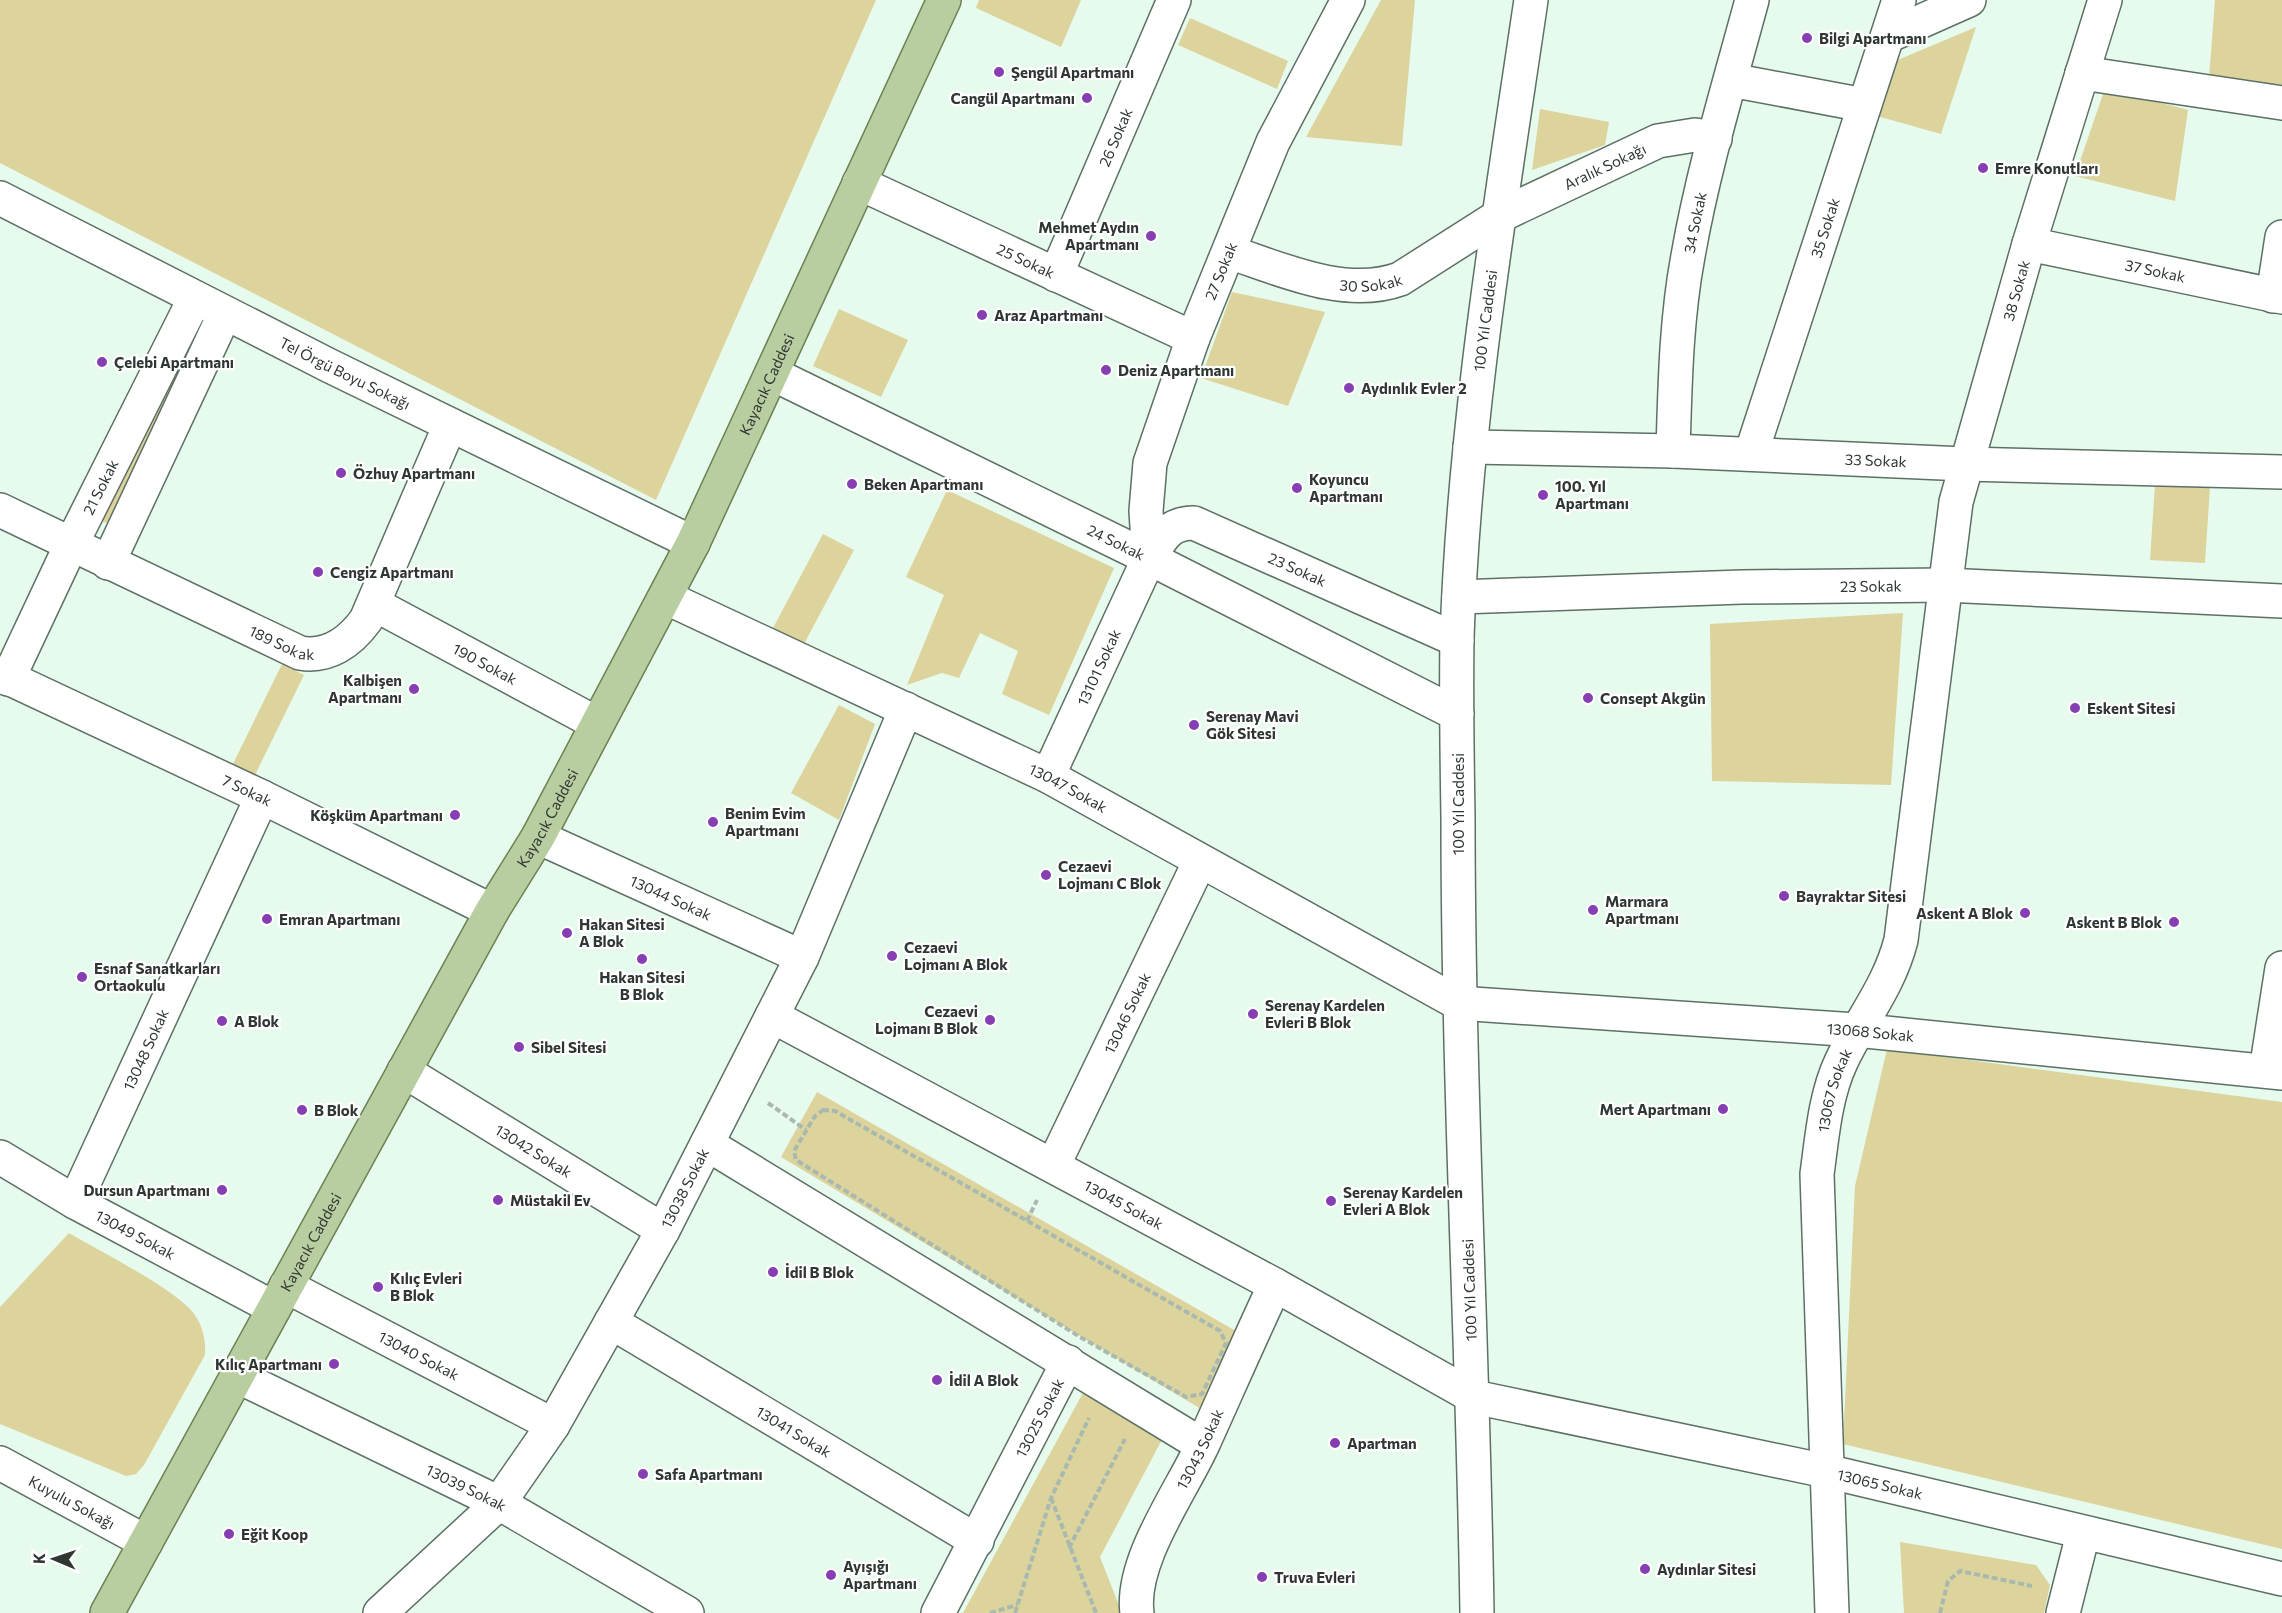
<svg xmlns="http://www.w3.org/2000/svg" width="2282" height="1613" font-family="Commissioner,sans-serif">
  <rect width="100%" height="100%" fill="#e6fbee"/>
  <path fill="#ddd39c" d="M0,0H876L656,500L0,163Z
    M979,0H1081L1061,47L976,8Z
    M1381,0H1415L1402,146L1306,137Z
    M2215,0H2282V91L2209,78Z
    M1190,18L1288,61L1277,89L1178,45Z
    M1976,27L1941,134L1877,116L1893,62Z
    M2105,88L2188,110L2175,201L2075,176Z
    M1540,109L1609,122L1605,145L1532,170Z
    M1232,292L1325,312L1288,406L1201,378Z
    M839,309L908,340L881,397L813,366Z
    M184,335L202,344L116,527L97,519Z
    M2155,484L2210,487L2205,563L2150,560Z
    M947,490L1114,568L1049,715L1002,694L1018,651L980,633L959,678L942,673L907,685L944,595L906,577Z
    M823,534L854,550L804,644L773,628Z
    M1903,613L1891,785L1712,781L1710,624Z
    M282,664L304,675L254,777L232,766Z
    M839,705L875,724L839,820L791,793Z
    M1887,1049L2282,1102V1549L1843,1444L1855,1186Z
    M817,1092L1243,1335L1206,1412L781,1157Z
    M69,1233C103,1253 162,1282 189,1308C202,1321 206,1338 205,1355L144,1465L136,1474L126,1476L0,1424V1307Z
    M1090,1380L1166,1432L1100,1557L1122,1613H963Z
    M1900,1542L2036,1565L2050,1585L2044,1613H1904Z"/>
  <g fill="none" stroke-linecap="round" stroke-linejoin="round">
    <g stroke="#5d7065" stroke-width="36">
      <g id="minor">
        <path d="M1888,36L1969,0"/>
        <path d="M2082,73L2282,103"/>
        <path d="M1731,80L1864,105"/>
        <path id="s1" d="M859,183L1193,338"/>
        <path id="s2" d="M0,198L330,366L693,543"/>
        <path id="s3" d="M2029,244L2282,297"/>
        <path id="s4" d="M1229,252C1281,269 1345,299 1400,279L1499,216L1658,141L1695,135L1715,139"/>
        <path id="s5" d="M1056,275L1174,0"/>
        <path d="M2273,296L2282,237"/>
        <path id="s6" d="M773,374L1149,558L1457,714"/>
        <path id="s7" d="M1470,447L1673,451L1965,464L2282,472"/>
        <path id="s8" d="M1673,451C1675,385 1676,320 1688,256C1703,170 1729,85 1752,0"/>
        <path id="s9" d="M1751,454L1899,0"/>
        <path id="s10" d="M0,510L300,653C328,658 350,642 366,620L450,425"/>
        <path id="s11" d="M1149,558L1146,511L1150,463L1193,338L1273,142L1348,0"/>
        <path d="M108,563L225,313"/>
        <path id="s12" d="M665,597L1048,776L1458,1003L1856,1030L2282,1073"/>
        <path id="s13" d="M1459,597L1742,587L1945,585L2282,601"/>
        <path id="s14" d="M374,604L596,723"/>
        <path id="s15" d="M0,674L262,797L492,911"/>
        <path id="s16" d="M8,679L71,545L195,298"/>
        <path id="s17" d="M1048,776L1149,558C1162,538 1168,523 1194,523L1457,640"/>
        <path id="s18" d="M538,837L802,957"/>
        <path id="s19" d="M772,1016L1275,1285L1474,1397L1826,1471L2282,1579"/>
        <path id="s20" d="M404,1071L663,1230"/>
        <path d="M2266,1071L2282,968"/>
        <path d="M707,1144L1202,1445"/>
        <path id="s21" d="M0,1157L75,1202L274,1308"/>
        <path id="s22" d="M1053,1166L1200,861"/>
        <path id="s23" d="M75,1202L262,797"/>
        <path id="s24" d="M286,1286L553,1425"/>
        <path id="s25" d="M611,1322L977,1541"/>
        <path id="s26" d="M237,1376L499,1503L687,1613"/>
        <path id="s27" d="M0,1463L146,1542"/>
        <path id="s28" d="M380,1613L499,1503L553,1425L663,1230L802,957L906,709"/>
        <path id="s29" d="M938,1613L1068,1362"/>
        <path id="s30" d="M1137,1613C1130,1561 1181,1492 1203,1444C1227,1391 1250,1338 1275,1285"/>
        <path id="s31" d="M1477,1613C1473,1347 1458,1082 1458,817C1457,757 1456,697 1457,638C1464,424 1500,211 1531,0"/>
        <path id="s32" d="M1832,1613L1817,1174C1822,1138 1825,1096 1841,1062C1861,1019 1889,987 1901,940L1956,502L2029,244L2105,0"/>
        <path d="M2063,1613L2083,1534"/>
      </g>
    </g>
    <g stroke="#6a8251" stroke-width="36">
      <g id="major">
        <path id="s33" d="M107,1613L492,911L538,837L693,543L944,0"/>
      </g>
    </g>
    <path stroke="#a8b9af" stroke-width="4" stroke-dasharray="6 3" stroke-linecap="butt" d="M768,1103L806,1130
      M823,1110L835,1111L1220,1331L1226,1343L1202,1394L1186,1397L1080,1337L796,1160L794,1151L815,1116Z
      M1027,1221L1037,1200
      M1051,1498L1096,1613
      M1069,1548L1125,1439
      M990,1613L1017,1605
      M1015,1613L1051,1498L1089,1418
      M1940,1613L1948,1581L1960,1571L2032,1586"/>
    <use href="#minor" stroke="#fff" stroke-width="33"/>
    <use href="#major" stroke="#b8cda0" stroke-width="33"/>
  </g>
  <g fill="#853fb3" stroke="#fff" stroke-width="2">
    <circle cx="1807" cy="38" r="6"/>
    <circle cx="999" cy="72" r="6"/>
    <circle cx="1087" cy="98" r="6"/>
    <circle cx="1983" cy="168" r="6"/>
    <circle cx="1151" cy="236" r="6"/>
    <circle cx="982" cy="315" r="6"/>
    <circle cx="102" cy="362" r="6"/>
    <circle cx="1106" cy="370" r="6"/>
    <circle cx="1349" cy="388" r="6"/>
    <circle cx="341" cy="473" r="6"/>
    <circle cx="852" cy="484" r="6"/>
    <circle cx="1297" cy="488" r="6"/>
    <circle cx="1543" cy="495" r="6"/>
    <circle cx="318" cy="572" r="6"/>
    <circle cx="414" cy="689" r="6"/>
    <circle cx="1588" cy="698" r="6"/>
    <circle cx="2075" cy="708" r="6"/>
    <circle cx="1194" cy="725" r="6"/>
    <circle cx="455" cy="815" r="6"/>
    <circle cx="713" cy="822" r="6"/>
    <circle cx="1046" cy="875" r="6"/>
    <circle cx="1784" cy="896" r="6"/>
    <circle cx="1593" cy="910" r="6"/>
    <circle cx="2025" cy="913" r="6"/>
    <circle cx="267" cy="919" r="6"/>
    <circle cx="2174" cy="922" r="6"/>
    <circle cx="567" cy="933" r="6"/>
    <circle cx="892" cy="956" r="6"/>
    <circle cx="642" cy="959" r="6"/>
    <circle cx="82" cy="977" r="6"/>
    <circle cx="1253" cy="1014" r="6"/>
    <circle cx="990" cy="1020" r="6"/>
    <circle cx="222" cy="1021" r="6"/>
    <circle cx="519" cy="1047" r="6"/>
    <circle cx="1723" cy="1109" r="6"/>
    <circle cx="302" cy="1110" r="6"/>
    <circle cx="222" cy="1190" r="6"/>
    <circle cx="498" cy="1200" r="6"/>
    <circle cx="1331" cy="1201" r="6"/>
    <circle cx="773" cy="1272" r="6"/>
    <circle cx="378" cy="1287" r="6"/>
    <circle cx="334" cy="1364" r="6"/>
    <circle cx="937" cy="1380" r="6"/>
    <circle cx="1335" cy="1443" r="6"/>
    <circle cx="643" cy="1474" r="6"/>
    <circle cx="229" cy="1534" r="6"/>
    <circle cx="1645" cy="1569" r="6"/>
    <circle cx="831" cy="1575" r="6"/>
    <circle cx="1262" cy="1577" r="6"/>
  </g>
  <g text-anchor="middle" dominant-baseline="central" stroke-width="4.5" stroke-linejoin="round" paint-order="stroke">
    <g font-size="15" font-weight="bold" fill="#2f3732" stroke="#fff" text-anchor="start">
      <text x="1819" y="38">Bilgi Apartmanı</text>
      <text x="1011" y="72">Şengül Apartmanı</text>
      <text x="1075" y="98" text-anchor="end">Cangül Apartmanı</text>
      <text x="1995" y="168">Emre Konutları</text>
      <text x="1139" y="227" text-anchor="end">Mehmet Aydın<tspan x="1139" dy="17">Apartmanı</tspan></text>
      <text x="994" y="315">Araz Apartmanı</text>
      <text x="114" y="362">Çelebi Apartmanı</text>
      <text x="1118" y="370">Deniz Apartmanı</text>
      <text x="1361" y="388">Aydınlık Evler 2</text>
      <text x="353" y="473">Özhuy Apartmanı</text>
      <text x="1309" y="479">Koyuncu<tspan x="1309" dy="17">Apartmanı</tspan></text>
      <text x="864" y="484">Beken Apartmanı</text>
      <text x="1555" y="486">100. Yıl<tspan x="1555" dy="17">Apartmanı</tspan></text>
      <text x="330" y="572">Cengiz Apartmanı</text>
      <text x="402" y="680" text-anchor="end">Kalbişen<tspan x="402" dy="17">Apartmanı</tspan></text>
      <text x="1600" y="698">Consept Akgün</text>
      <text x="2087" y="708">Eskent Sitesi</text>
      <text x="1206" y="716">Serenay Mavi<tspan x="1206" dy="17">Gök Sitesi</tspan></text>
      <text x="725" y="813">Benim Evim<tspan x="725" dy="17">Apartmanı</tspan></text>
      <text x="443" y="815" text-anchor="end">Köşküm Apartmanı</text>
      <text x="1058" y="866">Cezaevi<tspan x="1058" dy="17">Lojmanı C Blok</tspan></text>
      <text x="1796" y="896">Bayraktar Sitesi</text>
      <text x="1605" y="901">Marmara<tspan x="1605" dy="17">Apartmanı</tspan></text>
      <text x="2013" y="913" text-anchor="end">Askent A Blok</text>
      <text x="279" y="919">Emran Apartmanı</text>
      <text x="2162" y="922" text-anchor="end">Askent B Blok</text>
      <text x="579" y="924">Hakan Sitesi<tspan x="579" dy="17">A Blok</tspan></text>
      <text x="904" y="947">Cezaevi<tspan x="904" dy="17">Lojmanı A Blok</tspan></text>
      <text x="94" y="968">Esnaf Sanatkarları<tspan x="94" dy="17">Ortaokulu</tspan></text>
      <text x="642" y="977" text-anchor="middle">Hakan Sitesi<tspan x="642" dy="17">B Blok</tspan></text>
      <text x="1265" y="1005">Serenay Kardelen<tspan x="1265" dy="17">Evleri B Blok</tspan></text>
      <text x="978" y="1011" text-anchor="end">Cezaevi<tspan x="978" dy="17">Lojmanı B Blok</tspan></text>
      <text x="234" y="1021">A Blok</text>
      <text x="531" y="1047">Sibel Sitesi</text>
      <text x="1711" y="1109" text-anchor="end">Mert Apartmanı</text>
      <text x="314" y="1110">B Blok</text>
      <text x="210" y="1190" text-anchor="end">Dursun Apartmanı</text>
      <text x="1343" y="1192">Serenay Kardelen<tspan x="1343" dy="17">Evleri A Blok</tspan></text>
      <text x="510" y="1200">Müstakil Ev</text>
      <text x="785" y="1272">İdil B Blok</text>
      <text x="390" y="1278">Kılıç Evleri<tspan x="390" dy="17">B Blok</tspan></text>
      <text x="322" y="1364" text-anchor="end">Kılıç Apartmanı</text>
      <text x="949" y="1380">İdil A Blok</text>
      <text x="1347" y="1443">Apartman</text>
      <text x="655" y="1474">Safa Apartmanı</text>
      <text x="241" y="1534">Eğit Koop</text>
      <text x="843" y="1566">Ayışığı<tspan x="843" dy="17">Apartmanı</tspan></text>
      <text x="1657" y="1569">Aydınlar Sitesi</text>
      <text x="1274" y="1577">Truva Evleri</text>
    </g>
    <g font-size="15" fill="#2f3732" stroke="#fff">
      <text stroke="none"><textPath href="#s5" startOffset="150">26 Sokak</textPath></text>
      <text stroke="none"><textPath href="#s4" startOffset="411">Aralık Sokağı</textPath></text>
      <text stroke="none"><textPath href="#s8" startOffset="230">34 Sokak</textPath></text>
      <text stroke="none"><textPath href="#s9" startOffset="238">35 Sokak</textPath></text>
      <text stroke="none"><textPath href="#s1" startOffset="184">25 Sokak</textPath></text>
      <text stroke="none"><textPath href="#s11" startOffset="300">27 Sokak</textPath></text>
      <text stroke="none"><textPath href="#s3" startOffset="129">37 Sokak</textPath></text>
      <text stroke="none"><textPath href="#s4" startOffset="147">30 Sokak</textPath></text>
      <text stroke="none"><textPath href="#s32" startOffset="1352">38 Sokak</textPath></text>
      <text stroke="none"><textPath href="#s31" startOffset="1294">100 Yıl Caddesi</textPath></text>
      <text stroke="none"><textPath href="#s2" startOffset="387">Tel Örgü Boyu Sokağı</textPath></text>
      <text stroke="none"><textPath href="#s33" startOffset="1395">Kayacık Caddesi</textPath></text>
      <text stroke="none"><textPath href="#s7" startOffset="406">33 Sokak</textPath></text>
      <text stroke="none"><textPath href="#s16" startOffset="213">21 Sokak</textPath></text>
      <text stroke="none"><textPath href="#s6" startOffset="382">24 Sokak</textPath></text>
      <text stroke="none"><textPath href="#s17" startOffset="414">23 Sokak</textPath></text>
      <text stroke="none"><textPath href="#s13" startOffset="412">23 Sokak</textPath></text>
      <text stroke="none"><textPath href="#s10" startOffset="312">189 Sokak</textPath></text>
      <text stroke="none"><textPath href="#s14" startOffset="126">190 Sokak</textPath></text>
      <text stroke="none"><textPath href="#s17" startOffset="120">13101 Sokak</textPath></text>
      <text stroke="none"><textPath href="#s12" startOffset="446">13047 Sokak</textPath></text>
      <text stroke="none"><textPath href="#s15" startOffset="273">7 Sokak</textPath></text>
      <text transform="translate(1458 804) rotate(-90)">100 Yıl Caddesi</text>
      <text stroke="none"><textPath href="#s33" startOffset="909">Kayacık Caddesi</textPath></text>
      <text stroke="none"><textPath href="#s18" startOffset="146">13044 Sokak</textPath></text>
      <text stroke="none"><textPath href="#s22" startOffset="170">13046 Sokak</textPath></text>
      <text stroke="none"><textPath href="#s12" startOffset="1305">13068 Sokak</textPath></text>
      <text stroke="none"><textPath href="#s23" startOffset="168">13048 Sokak</textPath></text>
      <text stroke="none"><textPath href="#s32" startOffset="525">13067 Sokak</textPath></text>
      <text stroke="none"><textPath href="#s20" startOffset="152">13042 Sokak</textPath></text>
      <text stroke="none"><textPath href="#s28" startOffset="528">13038 Sokak</textPath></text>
      <text stroke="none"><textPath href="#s19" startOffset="399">13045 Sokak</textPath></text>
      <text stroke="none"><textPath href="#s21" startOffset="156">13049 Sokak</textPath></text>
      <text stroke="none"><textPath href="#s33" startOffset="423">Kayacık Caddesi</textPath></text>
      <text transform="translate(1469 1290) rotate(-92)">100 Yıl Caddesi</text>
      <text stroke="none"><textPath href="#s24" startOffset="150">13040 Sokak</textPath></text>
      <text stroke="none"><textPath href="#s29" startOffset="220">13025 Sokak</textPath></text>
      <text stroke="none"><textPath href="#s25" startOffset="213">13041 Sokak</textPath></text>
      <text stroke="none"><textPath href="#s30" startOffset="178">13043 Sokak</textPath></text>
      <text stroke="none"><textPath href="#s19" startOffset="1214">13065 Sokak</textPath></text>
      <text stroke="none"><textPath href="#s26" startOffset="255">13039 Sokak</textPath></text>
      <text stroke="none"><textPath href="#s27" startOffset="82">Kuyulu Sokağı</textPath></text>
    </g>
  </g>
  <g transform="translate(54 1559) rotate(272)" stroke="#ffffff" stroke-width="4.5" paint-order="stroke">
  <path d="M0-4.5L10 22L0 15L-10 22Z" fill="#2f3732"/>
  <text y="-9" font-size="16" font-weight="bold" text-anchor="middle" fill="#2f3732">K</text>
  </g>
</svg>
